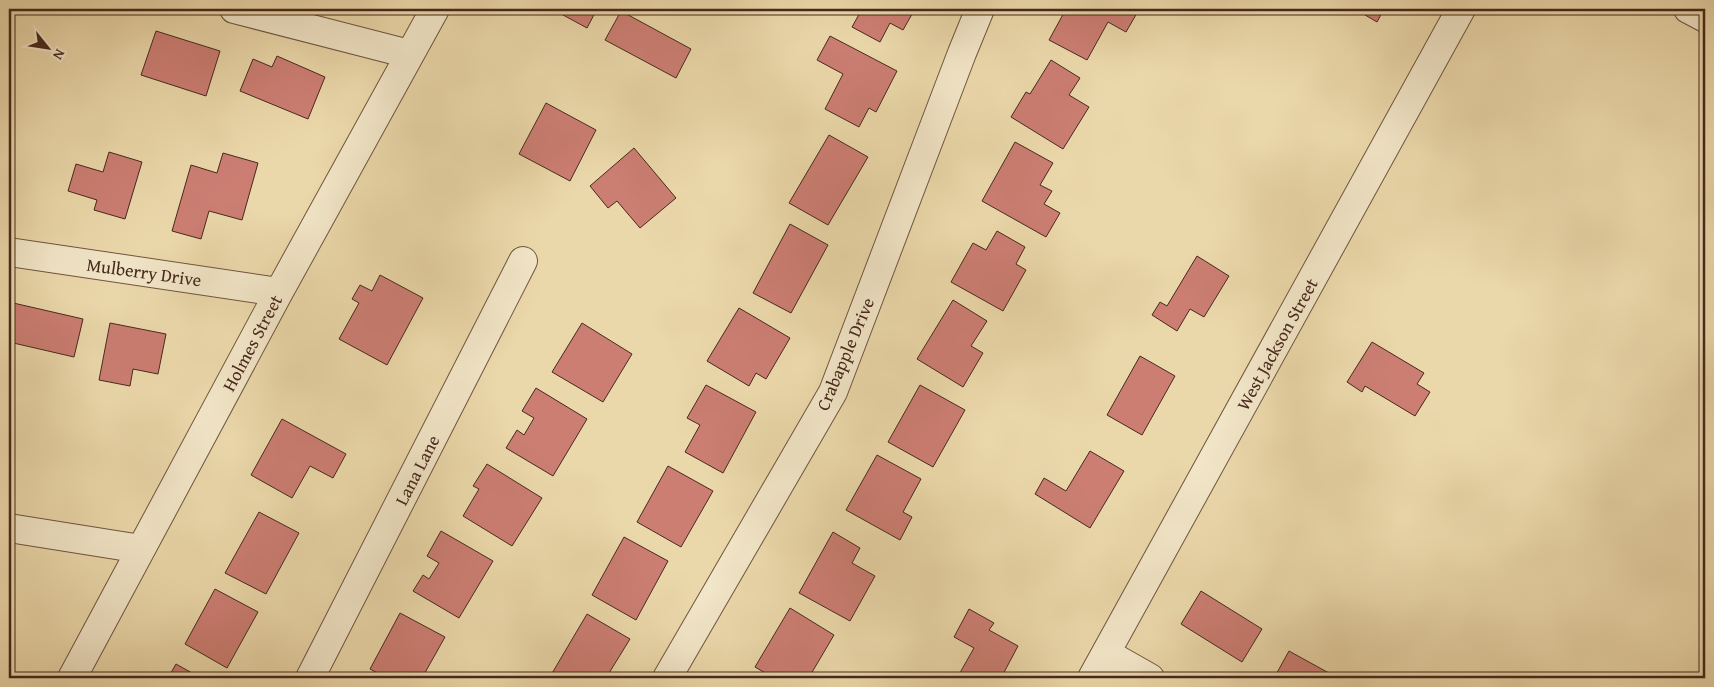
<svg xmlns="http://www.w3.org/2000/svg" width="1714" height="687" font-family="'Gentium Book Plus',serif">
  <rect width="100%" height="100%" fill="#ebd8aa"/>
  <filter id="stains"><feTurbulence type="fractalNoise" baseFrequency=".004" numOctaves="4"/><feColorMatrix values="0 0 0 0 .2 0 0 0 0 .09 0 0 0 0 .02 0 0 0 .5 -.17"/></filter>
  <radialGradient id="worn" r=".72"><stop offset=".6" stop-color="#630" stop-opacity="0"/><stop offset="1" stop-color="#630" stop-opacity=".3"/></radialGradient>
  <path fill="#cc7e73" stroke="#46291c" d="M552,9H597L587,28Z
    M862,9H915L903,30L890,23L880,42L852,27Z
    M1066,9H1131L1137,13L1126,32L1108,22L1087,60L1049,40Z
    M1355,9H1384L1377,22Z
    M621,11L691,49L676,78L605,40Z
    M156,31L220,51L206,96L141,75Z
    M830,36L897,71L876,112L869,108L859,127L825,109L843,74L817,60Z
    M277,56L325,77L308,119L240,91L253,59L272,67Z
    M1051,60L1080,78L1069,95L1089,107L1063,149L1011,117L1026,92L1030,94Z
    M546,103L596,130L570,181L519,154Z
    M829,135L868,157L828,225L789,203Z
    M1015,142L1053,163L1040,185L1052,191L1044,204L1060,213L1046,237L982,201Z
    M634,148L676,198L640,228L617,201L608,208L590,186Z
    M109,152L142,162L125,219L94,210L97,200L68,191L76,164L103,172Z
    M223,153L258,163L242,220L209,211L201,239L172,231L191,165L217,173Z
    M790,224L828,245L791,313L753,293Z
    M997,231L1025,247L1016,264L1026,270L1003,311L951,282L973,243L986,250Z
    M1197,256L1229,276L1204,317L1190,309L1177,331L1152,315L1160,302L1167,306Z
    M380,275L423,298L387,365L339,339L359,303L352,299L360,285L372,291Z
    M953,300L987,321L971,346L983,353L963,387L917,359Z
    M9,302L83,319L74,357L9,342Z
    M739,308L790,338L766,379L756,373L749,386L707,361Z
    M110,323L166,334L158,374L133,369L130,386L99,380Z
    M582,323L632,354L603,402L552,372Z
    M1372,342L1424,373L1417,384L1430,392L1415,416L1365,386L1362,392L1347,382Z
    M1140,356L1175,376L1142,435L1107,415Z
    M706,385L756,412L723,473L685,452L700,425L687,418Z
    M920,385L965,410L933,467L888,442Z
    M536,388L587,419L553,476L506,448L517,430L524,435L534,418L522,411Z
    M282,419L346,454L333,478L310,466L292,498L251,475Z
    M1090,451L1124,471L1090,528L1035,494L1044,478L1066,491Z
    M877,455L921,479L903,512L912,517L900,540L846,510Z
    M487,464L542,498L512,546L463,516L479,489L473,486Z
    M668,466L713,491L681,547L637,522Z
    M259,512L299,533L266,594L225,573Z
    M441,531L493,561L459,618L413,591L423,575L429,579L439,563L427,556Z
    M833,532L860,548L852,563L875,576L850,621L799,593Z
    M624,537L668,561L636,620L592,595Z
    M215,589L258,612L227,668L185,644Z
    M1201,591L1262,629L1242,662L1181,624Z
    M790,608L834,635L811,674L818,678H774L755,667Z
    M969,609L994,623L989,630L1018,646L1001,678H957L974,648L954,637Z
    M400,613L445,637L422,678H387L370,669Z
    M587,614L630,639L606,678H557L551,675Z
    M1289,651L1338,678H1274Z
    M176,664L201,678H168Z"/>
  <g fill="none" stroke-linecap="round" stroke-linejoin="round">
    <g stroke="#6f5540" stroke-width="30">
      <path id="minor" d="M234,9L409,54
        M1688,9L1705,18
        M9,252L279,292
        M9,528L141,549
        M1106,653L1150,678
        M72,678L279,292L435,9
        M310,678L523,261
        M667,678L833,392L962,53L980,9
        M1092,678L1461,9"/>
    </g>
    <use href="#minor" stroke="#f2e6c8" stroke-width="28"/>
  </g>
  <g text-anchor="middle" dominant-baseline="central" stroke-width="4" stroke-linejoin="round" paint-order="stroke">
    <g font-size="18" fill="#46291c" stroke="#f2e6c8">
      <text transform="translate(144 272) rotate(8)">Mulberry Drive</text>
      <text transform="translate(252 343) rotate(-62)">Holmes Street</text>
      <text transform="translate(1277 344) rotate(-61)">West Jackson Street</text>
      <text transform="translate(845 354) rotate(-67)">Crabapple Drive</text>
      <text transform="translate(417 470) rotate(-63)">Lana Lane</text>
    </g>
  </g>
  <rect width="1714" height="687" fill="none" stroke="#ebd8aa" stroke-width="30"/>
  <rect x="10" y="10" width="1694" height="667" fill="none" stroke="#46291c" stroke-width="2.5"/>
  <rect x="15" y="15" width="1684" height="657" fill="none" stroke="#46291c"/>
  <g transform="translate(48 48) rotate(120)" stroke="#f2e6c8" stroke-width="4" paint-order="stroke">
  <path d="M0-4L9 19L0 12L-9 19Z" fill="#46291c"/>
  <text y="-8" font-size="14" font-weight="bold" text-anchor="middle" fill="#46291c">N</text>
  </g>
  <rect width="100%" height="100%" filter="url(#stains)"/>
  <rect width="100%" height="100%" fill="url(#worn)"/>
</svg>
